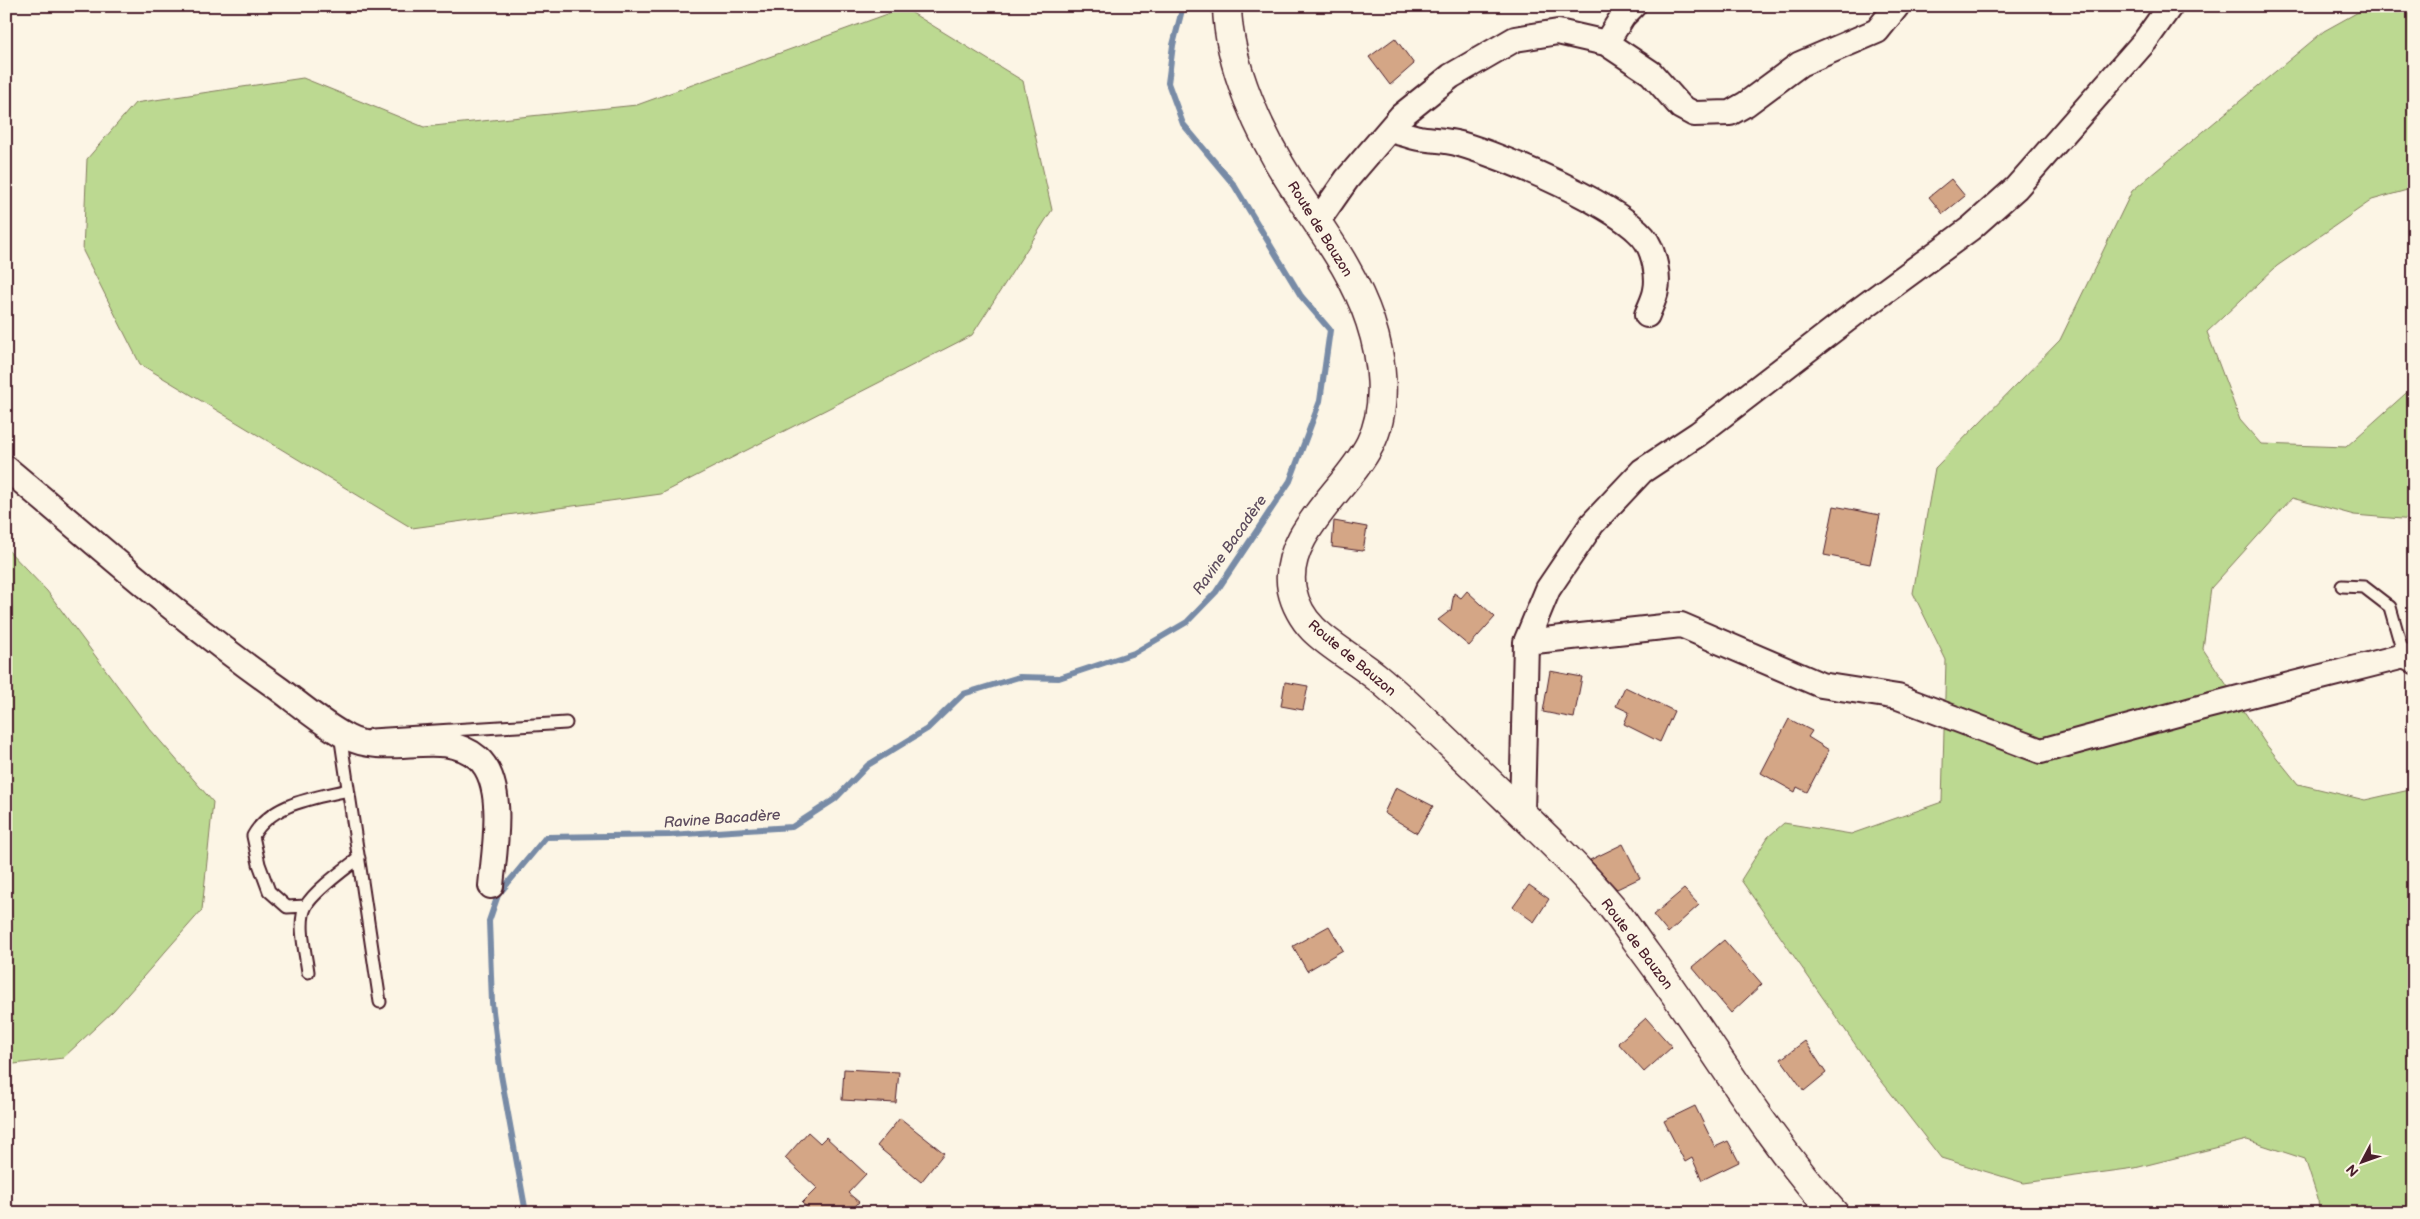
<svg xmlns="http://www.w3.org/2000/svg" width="2420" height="1219" font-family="'Balsamiq Sans',sans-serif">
  <rect width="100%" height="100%" fill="#fcf5e5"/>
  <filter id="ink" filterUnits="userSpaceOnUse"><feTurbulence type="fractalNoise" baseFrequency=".02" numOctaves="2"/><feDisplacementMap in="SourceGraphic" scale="10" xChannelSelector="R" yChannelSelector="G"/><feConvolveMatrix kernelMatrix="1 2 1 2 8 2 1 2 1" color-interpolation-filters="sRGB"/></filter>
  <g filter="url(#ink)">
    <path fill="#bcd991" stroke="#837c5e" d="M2369,6H2414V188L2372,200L2277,266L2207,332L2240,420L2261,444L2346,447L2414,386V520L2354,515L2292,498L2211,588L2203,649L2265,743L2298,784L2365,800L2414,789V1213H2319L2318,1199L2305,1159L2247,1140L2135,1168L2024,1183L1941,1158L1873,1070L1741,880L1768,837L1784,823L1851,834L1942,802L1946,660L1913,593L1935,468L2060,340L2132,191L2324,31Z
      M904,8L1023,81L1052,210L972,335L661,494L412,528L140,364L83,251L87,159L135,103L303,78L424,127L637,105Z
      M6,548L47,591L149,728L213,802L202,910L113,1011L63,1058L6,1065Z"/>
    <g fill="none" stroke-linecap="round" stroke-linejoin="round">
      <path stroke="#788ba6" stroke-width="6" d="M526,1213L501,1075L492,1003L489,921L498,895L546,837L670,835L792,827L835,799L868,765L927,729L963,694L1019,677L1059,678L1134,653L1187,622L1216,592L1290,481L1320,401L1330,330L1301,296L1234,185L1183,124L1168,83L1173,45L1183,6"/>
    </g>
    <path fill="#d4a686" stroke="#4a1f2b" d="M1395,38L1414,64L1390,85L1369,57Z
      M1951,179L1965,196L1943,214L1929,197Z
      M1834,506L1880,515L1870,564L1824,555Z
      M1334,521L1367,527L1363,551L1332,547Z
      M1467,591L1495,617L1469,646L1438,620L1451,610L1454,593L1461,598Z
      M1550,671L1582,677L1574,718L1543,712Z
      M1285,682L1308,686L1303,710L1281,706Z
      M1625,687L1674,711L1660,742L1624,724L1629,712L1616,706Z
      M1789,719L1812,731L1808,737L1829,750L1807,792L1797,787L1795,792L1761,773Z
      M1396,787L1433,806L1417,833L1384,813Z
      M1623,844L1640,878L1617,889L1590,860Z
      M1529,885L1549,899L1534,922L1513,907Z
      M1684,889L1699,905L1668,933L1653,915Z
      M1329,926L1343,950L1307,971L1293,946Z
      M1724,940L1762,984L1731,1013L1692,967Z
      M1646,1018L1672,1047L1644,1072L1618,1043Z
      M1805,1041L1826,1073L1804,1091L1781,1059Z
      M844,1069L899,1072L896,1103L842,1100Z
      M1695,1106L1715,1147L1728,1141L1739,1162L1702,1180L1692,1158L1685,1162L1664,1121Z
      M900,1118L944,1153L921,1182L877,1146Z
      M808,1132L820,1143L826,1137L866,1174L848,1193L859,1202L849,1213H813L802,1203L817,1188L785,1158Z"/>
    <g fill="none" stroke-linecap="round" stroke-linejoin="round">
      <g stroke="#4a1f2b" stroke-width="15">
        <path id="service" d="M2342,586L2364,587L2390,607L2404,656H2406
          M340,734L380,1002
          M371,735L566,723
          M306,906L287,907L269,891L259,864L253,836C271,803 315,798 348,790
          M308,972C306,955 297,922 306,906C314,891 345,869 359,858"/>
      </g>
      <g stroke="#4a1f2b" stroke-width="28">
        <path id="minor" d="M1606,43L1623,16L1633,6
          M1390,130C1399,132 1409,136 1419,138C1432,140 1447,140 1460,144C1502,156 1625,207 1647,242C1654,254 1659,276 1656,290C1655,298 1650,307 1647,315
          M1317,222L1347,179L1401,116L1451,76L1515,39L1558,32L1606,43L1651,73L1681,107L1694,114L1730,113L1746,104L1800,64L1877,31L1897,6
          M6,468C96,543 183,622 279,689C299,704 325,726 347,737C388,759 442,727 478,758C507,784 494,851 491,886
          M1526,642L1681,625L1821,685L1898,697L2041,751L2203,707L2404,656L2414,661
          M1522,813L1526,642L1548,589L1592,524L1642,471L1698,434L1854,314L1971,228L2016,188L2145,41L2170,6"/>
      </g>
      <g stroke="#4a1f2b" stroke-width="31">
        <path id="tertiary" d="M1227,6C1228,66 1261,136 1293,186C1321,230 1353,270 1370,321C1382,357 1389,408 1370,444C1347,490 1281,535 1292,590C1295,604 1303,619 1313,629C1332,648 1358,661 1378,678C1413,707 1444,739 1476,769C1522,814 1570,858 1612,907C1624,922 1635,939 1647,955C1710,1040 1763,1134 1834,1213"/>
      </g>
      <use href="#service" stroke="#fcf5e5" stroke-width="11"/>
      <use href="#minor" stroke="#fcf5e5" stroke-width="24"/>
      <use href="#tertiary" stroke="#fcf5e5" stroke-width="28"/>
    </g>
  </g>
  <g text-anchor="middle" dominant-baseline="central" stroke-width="4" stroke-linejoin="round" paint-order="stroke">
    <g font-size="14" fill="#4a1f2b" stroke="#fcf5e5">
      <text transform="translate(1320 229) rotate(58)">Route de Bauzon</text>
      <text transform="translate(1352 658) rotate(40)">Route de Bauzon</text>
      <text transform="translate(1637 944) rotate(53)">Route de Bauzon</text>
    </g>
    <g font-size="15" font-style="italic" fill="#5d4c5e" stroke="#fcf5e5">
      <text transform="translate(1230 545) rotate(-55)">Ravine Bacadère</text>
      <text transform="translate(722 819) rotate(-4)">Ravine Bacadère</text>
    </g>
  </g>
  <rect width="2420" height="1219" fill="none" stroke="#fcf5e5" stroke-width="25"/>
  <rect x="12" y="12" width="2395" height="1194" fill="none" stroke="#4a1f2b" stroke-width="2" filter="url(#ink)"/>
  <g transform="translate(2362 1162) rotate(229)" stroke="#fcf5e5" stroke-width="4" paint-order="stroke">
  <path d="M0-4L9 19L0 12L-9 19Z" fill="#4a1f2b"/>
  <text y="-8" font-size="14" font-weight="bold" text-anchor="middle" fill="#4a1f2b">N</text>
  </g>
</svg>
